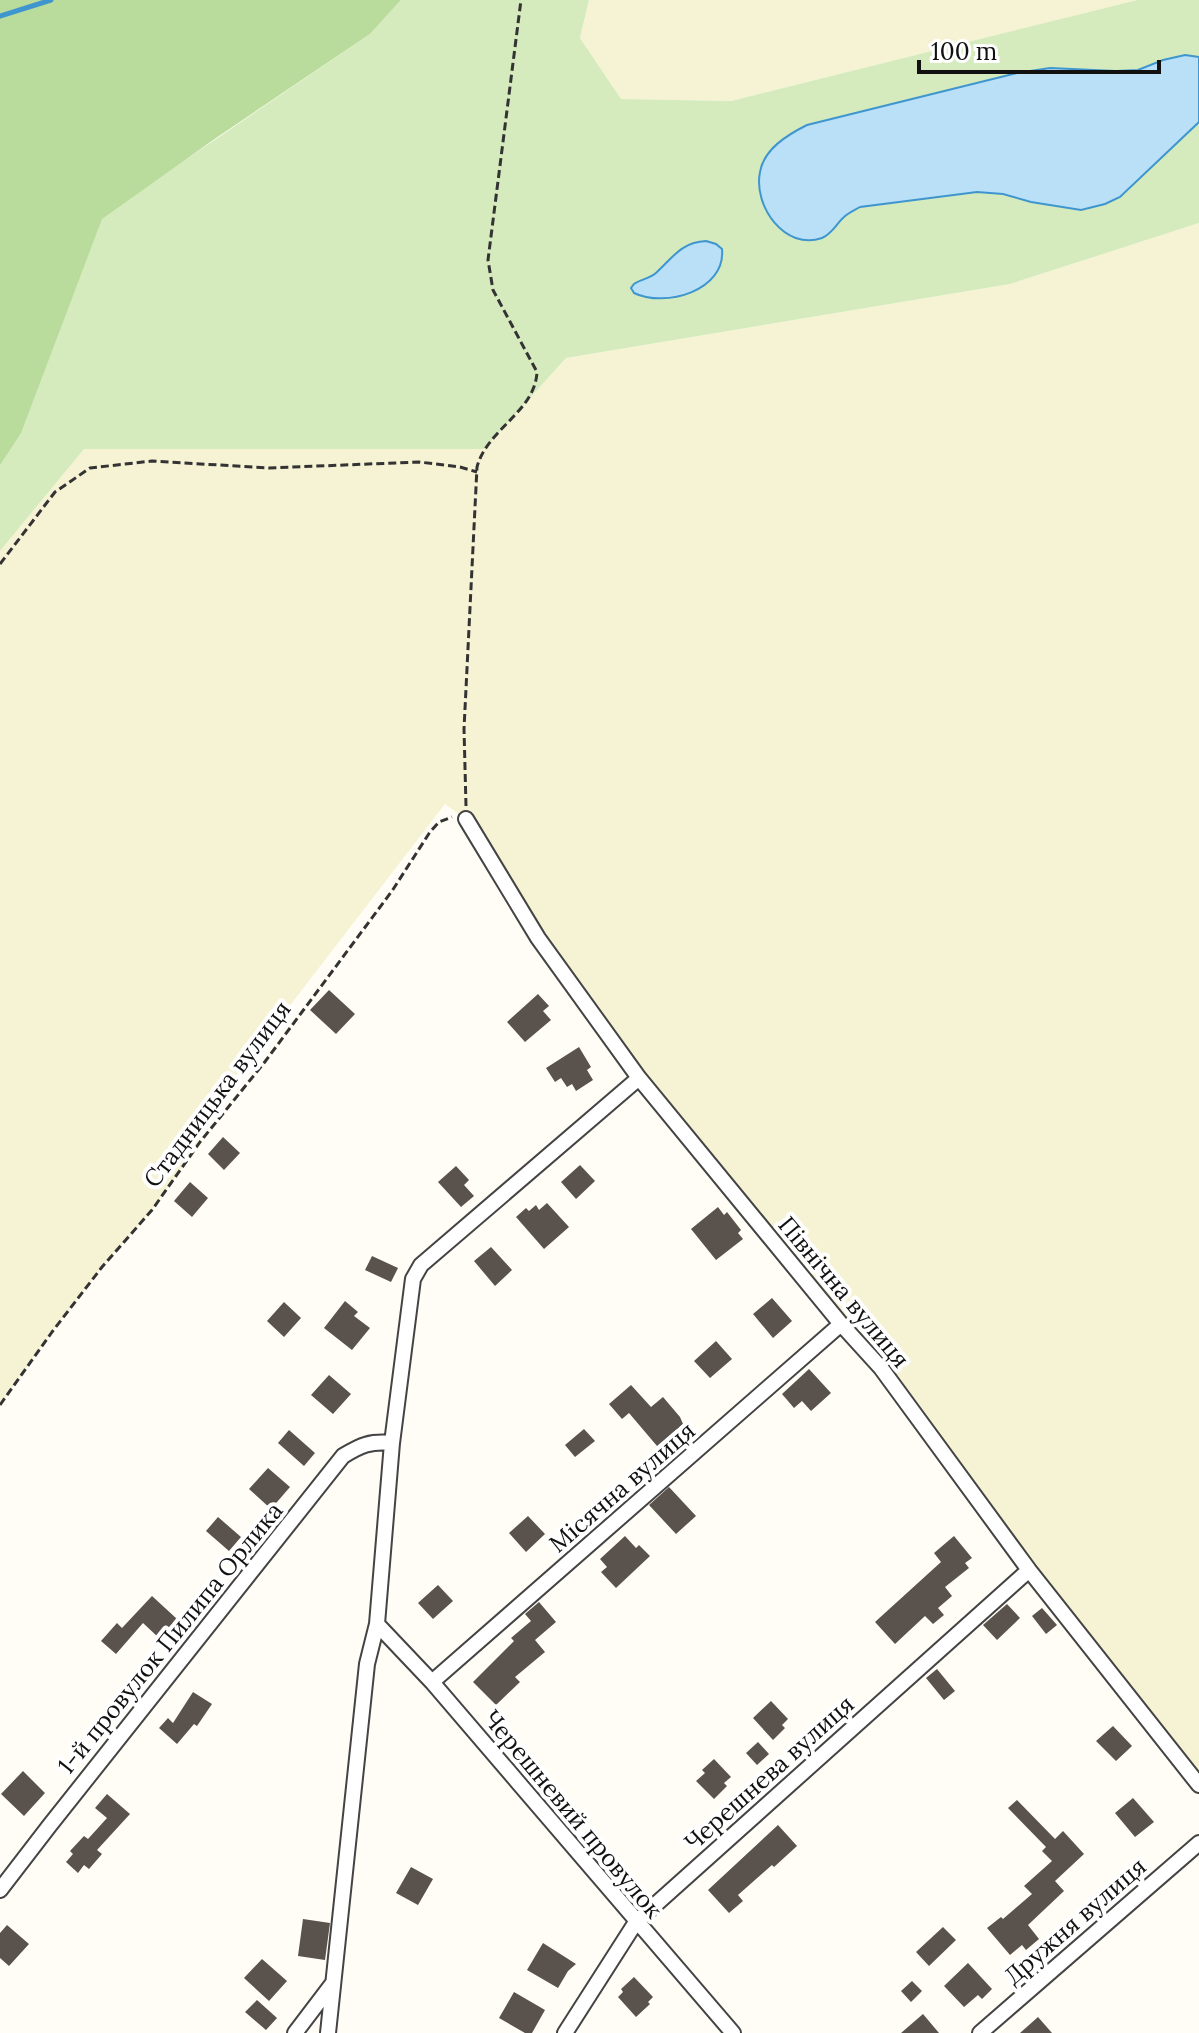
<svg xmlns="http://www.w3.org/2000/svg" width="1199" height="2033" font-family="Lora,serif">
  <rect width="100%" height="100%" fill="#fffdf5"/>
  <path fill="#f6f3d4" d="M589,0H1137L731,101L621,99L580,38Z
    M1199,223V1785L881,1368L639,1078L466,819L445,804L198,1125L200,1142L152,1210L102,1267L52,1332L0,1405V551L84,449H484L566,358L1010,284Z"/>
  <path fill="#d5ebbd" d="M401,0H589L580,38L621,99L731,101L1137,0H1199V223L1010,284L566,358L484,449H84L0,551V321L72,227L163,175L370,34Z"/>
  <path fill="#b9dc9c" d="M0,0H401L370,34L216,138L102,219L21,433L0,465Z"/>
  <path fill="#b9e0f7" stroke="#3f96cf" stroke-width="2" d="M1185,55L1199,57V122L1120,197L1105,204L1081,210L1031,202L1003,194L977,192L860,207C855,210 848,213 844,217C836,224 833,233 822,238C785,251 753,206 760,172C764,149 787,135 807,125L1017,73L1050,68L1116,71L1138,70L1163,60Z
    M706,241L716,244L722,249C726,291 665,308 634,293L631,288L634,284C641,279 650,279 657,272C673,257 682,242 706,241Z"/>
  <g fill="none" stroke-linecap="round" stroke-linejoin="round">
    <path stroke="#3f96cf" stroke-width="5" d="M0,16L51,0"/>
  </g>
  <path fill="#5a524d" d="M329,990L355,1014L336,1034L310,1010Z
    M538,994L549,1006L543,1011L551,1020L525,1042L507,1022Z
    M579,1047L591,1067L587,1070L593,1080L576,1091L572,1084L567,1087L561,1078L555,1082L546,1068Z
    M223,1137L240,1153L224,1170L208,1154Z
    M580,1165L595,1181L576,1199L561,1182Z
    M456,1166L469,1180L464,1185L474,1196L461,1207L438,1182Z
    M190,1182L208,1198L192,1217L174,1201Z
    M547,1203L569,1227L544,1249L516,1217L526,1208L529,1211L536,1205L539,1210Z
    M718,1207L724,1215L727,1212L741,1230L738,1233L743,1239L716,1260L691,1229Z
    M491,1247L512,1270L495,1286L474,1261Z
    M372,1256L398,1268L391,1282L365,1270Z
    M772,1298L792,1321L773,1338L753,1314Z
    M345,1301L358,1312L354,1316L370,1328L352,1350L324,1328Z
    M284,1302L301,1318L284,1337L267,1321Z
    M716,1341L732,1359L710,1378L694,1361Z
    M809,1369L831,1393L811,1411L802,1401L794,1408L782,1394Z
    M329,1375L351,1394L333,1414L311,1395Z
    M631,1385L651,1407L663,1397L680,1417L683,1424L657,1446L629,1413L622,1419L609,1404Z
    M584,1429L595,1441L575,1457L565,1445Z
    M289,1430L315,1453L304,1466L278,1443Z
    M268,1468L290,1487L271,1509L249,1489Z
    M669,1487L696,1516L676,1534L649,1505Z
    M528,1516L545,1534L526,1552L509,1533Z
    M218,1517L241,1537L229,1551L206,1531Z
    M625,1536L636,1548L639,1545L650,1556L616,1588L601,1572L607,1567L600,1559Z
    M954,1536L972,1558L965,1563L969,1568L945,1587L952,1596L938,1608L944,1615L933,1624L925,1616L895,1644L875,1622L941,1562L934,1553Z
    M438,1585L453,1601L433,1619L418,1603Z
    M152,1596L177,1619L159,1638L143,1623L116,1654L101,1641L117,1623L122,1628Z
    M539,1602L556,1622L535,1640L545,1652L515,1677L520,1682L496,1705L473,1682L514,1641L511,1638L531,1621L525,1614Z
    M1007,1604L1020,1618L997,1640L983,1625Z
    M1042,1608L1057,1625L1046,1634L1032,1616Z
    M937,1669L955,1691L944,1700L926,1678Z
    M193,1692L212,1704L197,1726L194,1724L177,1744L159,1728L168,1718L173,1723Z
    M771,1701L788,1719L782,1725L785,1728L773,1740L753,1718Z
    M1113,1726L1132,1746L1116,1761L1096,1741Z
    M758,1742L769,1754L757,1765L746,1753Z
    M714,1759L731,1777L724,1783L727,1786L714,1799L696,1781L705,1773L702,1770Z
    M23,1771L45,1793L24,1816L1,1794Z
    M107,1794L130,1814L97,1850L102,1854L89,1869L84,1865L78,1873L66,1862L73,1854L70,1851L84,1836L88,1839L107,1818L95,1808Z
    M1133,1798L1154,1822L1135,1837L1115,1813Z
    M1017,1800L1055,1839L1063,1831L1084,1854L1055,1881L1064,1891L1028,1925L1039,1939L1026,1950L1022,1945L1010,1955L987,1928L1001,1917L1003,1919L1032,1894L1024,1886L1052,1861L1042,1851L1046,1847L1008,1808Z
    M778,1825L797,1846L774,1867L772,1865L738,1895L743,1901L729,1913L708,1890Z
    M411,1867L433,1879L418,1905L396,1893Z
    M303,1919L330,1923L325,1960L298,1956Z
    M7,1925L29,1944L9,1966L0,1958V1933Z
    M943,1927L956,1940L929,1966L916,1952Z
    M543,1943L576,1964L568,1971L558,1988L527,1970Z
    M262,1959L287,1981L269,2001L244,1978Z
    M968,1963L992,1989L982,1999L978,1995L964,2007L944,1986Z
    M634,1977L653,1997L648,2002L650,2004L636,2017L618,1997L623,1992L621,1989Z
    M912,1981L922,1991L911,2002L901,1991Z
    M514,1992L545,2010L532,2033H525L499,2018Z
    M257,2000L277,2018L266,2030L245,2012Z
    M923,2014L939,2033H901Z
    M1038,2017L1052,2033H1020Z"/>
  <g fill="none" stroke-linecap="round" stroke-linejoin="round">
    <g stroke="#444" stroke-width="18">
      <path id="street" d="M466,819L538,938L639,1078L841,1324L881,1368L1029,1570L1199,1785
        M377,1624L432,1682L733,2033
        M432,1682L841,1324
        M0,1890L50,1825L343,1456C361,1445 370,1441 392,1443
        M295,2033L333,1983
        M328,2033L367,1664L377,1624L392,1443L413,1279L421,1265L639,1078
        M565,2033L636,1922L1029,1570
        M980,2033L1199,1843"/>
    </g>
    <path stroke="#333" stroke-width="3" stroke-dasharray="8 4" stroke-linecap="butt" d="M0,564L55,492L90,468L152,461L269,468L419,462L460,467L477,472
      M466,806L464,729L477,467C487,429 535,412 537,372L493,290L488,260L521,0
      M0,1405L52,1332L102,1267L152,1210L200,1142L264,1063L392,891L430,832L439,822L452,817"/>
    <use href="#street" stroke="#fff" stroke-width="14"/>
  </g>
  <g text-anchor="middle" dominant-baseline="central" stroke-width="8" stroke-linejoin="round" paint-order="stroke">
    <g font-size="24" fill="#111" stroke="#fff">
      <text transform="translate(217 1094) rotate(-53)">Стадницька вулиця</text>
      <text transform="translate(844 1292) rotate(50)">Північна вулиця</text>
      <text transform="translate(622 1487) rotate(-41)">Місячна вулиця</text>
      <text transform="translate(170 1638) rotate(-51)">1-й провулок Пилипа Орлика</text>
      <text transform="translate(769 1773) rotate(-42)">Черешнева вулиця</text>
      <text transform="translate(573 1814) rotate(50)">Черешневий провулок</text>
      <text transform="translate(1075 1921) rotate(-41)">Дружня вулиця</text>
    </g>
  </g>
  <path d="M919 60v12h240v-12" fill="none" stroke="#111111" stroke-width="4"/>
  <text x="931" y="60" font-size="24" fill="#111111" stroke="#ffffff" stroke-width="6" paint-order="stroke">100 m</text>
</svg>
